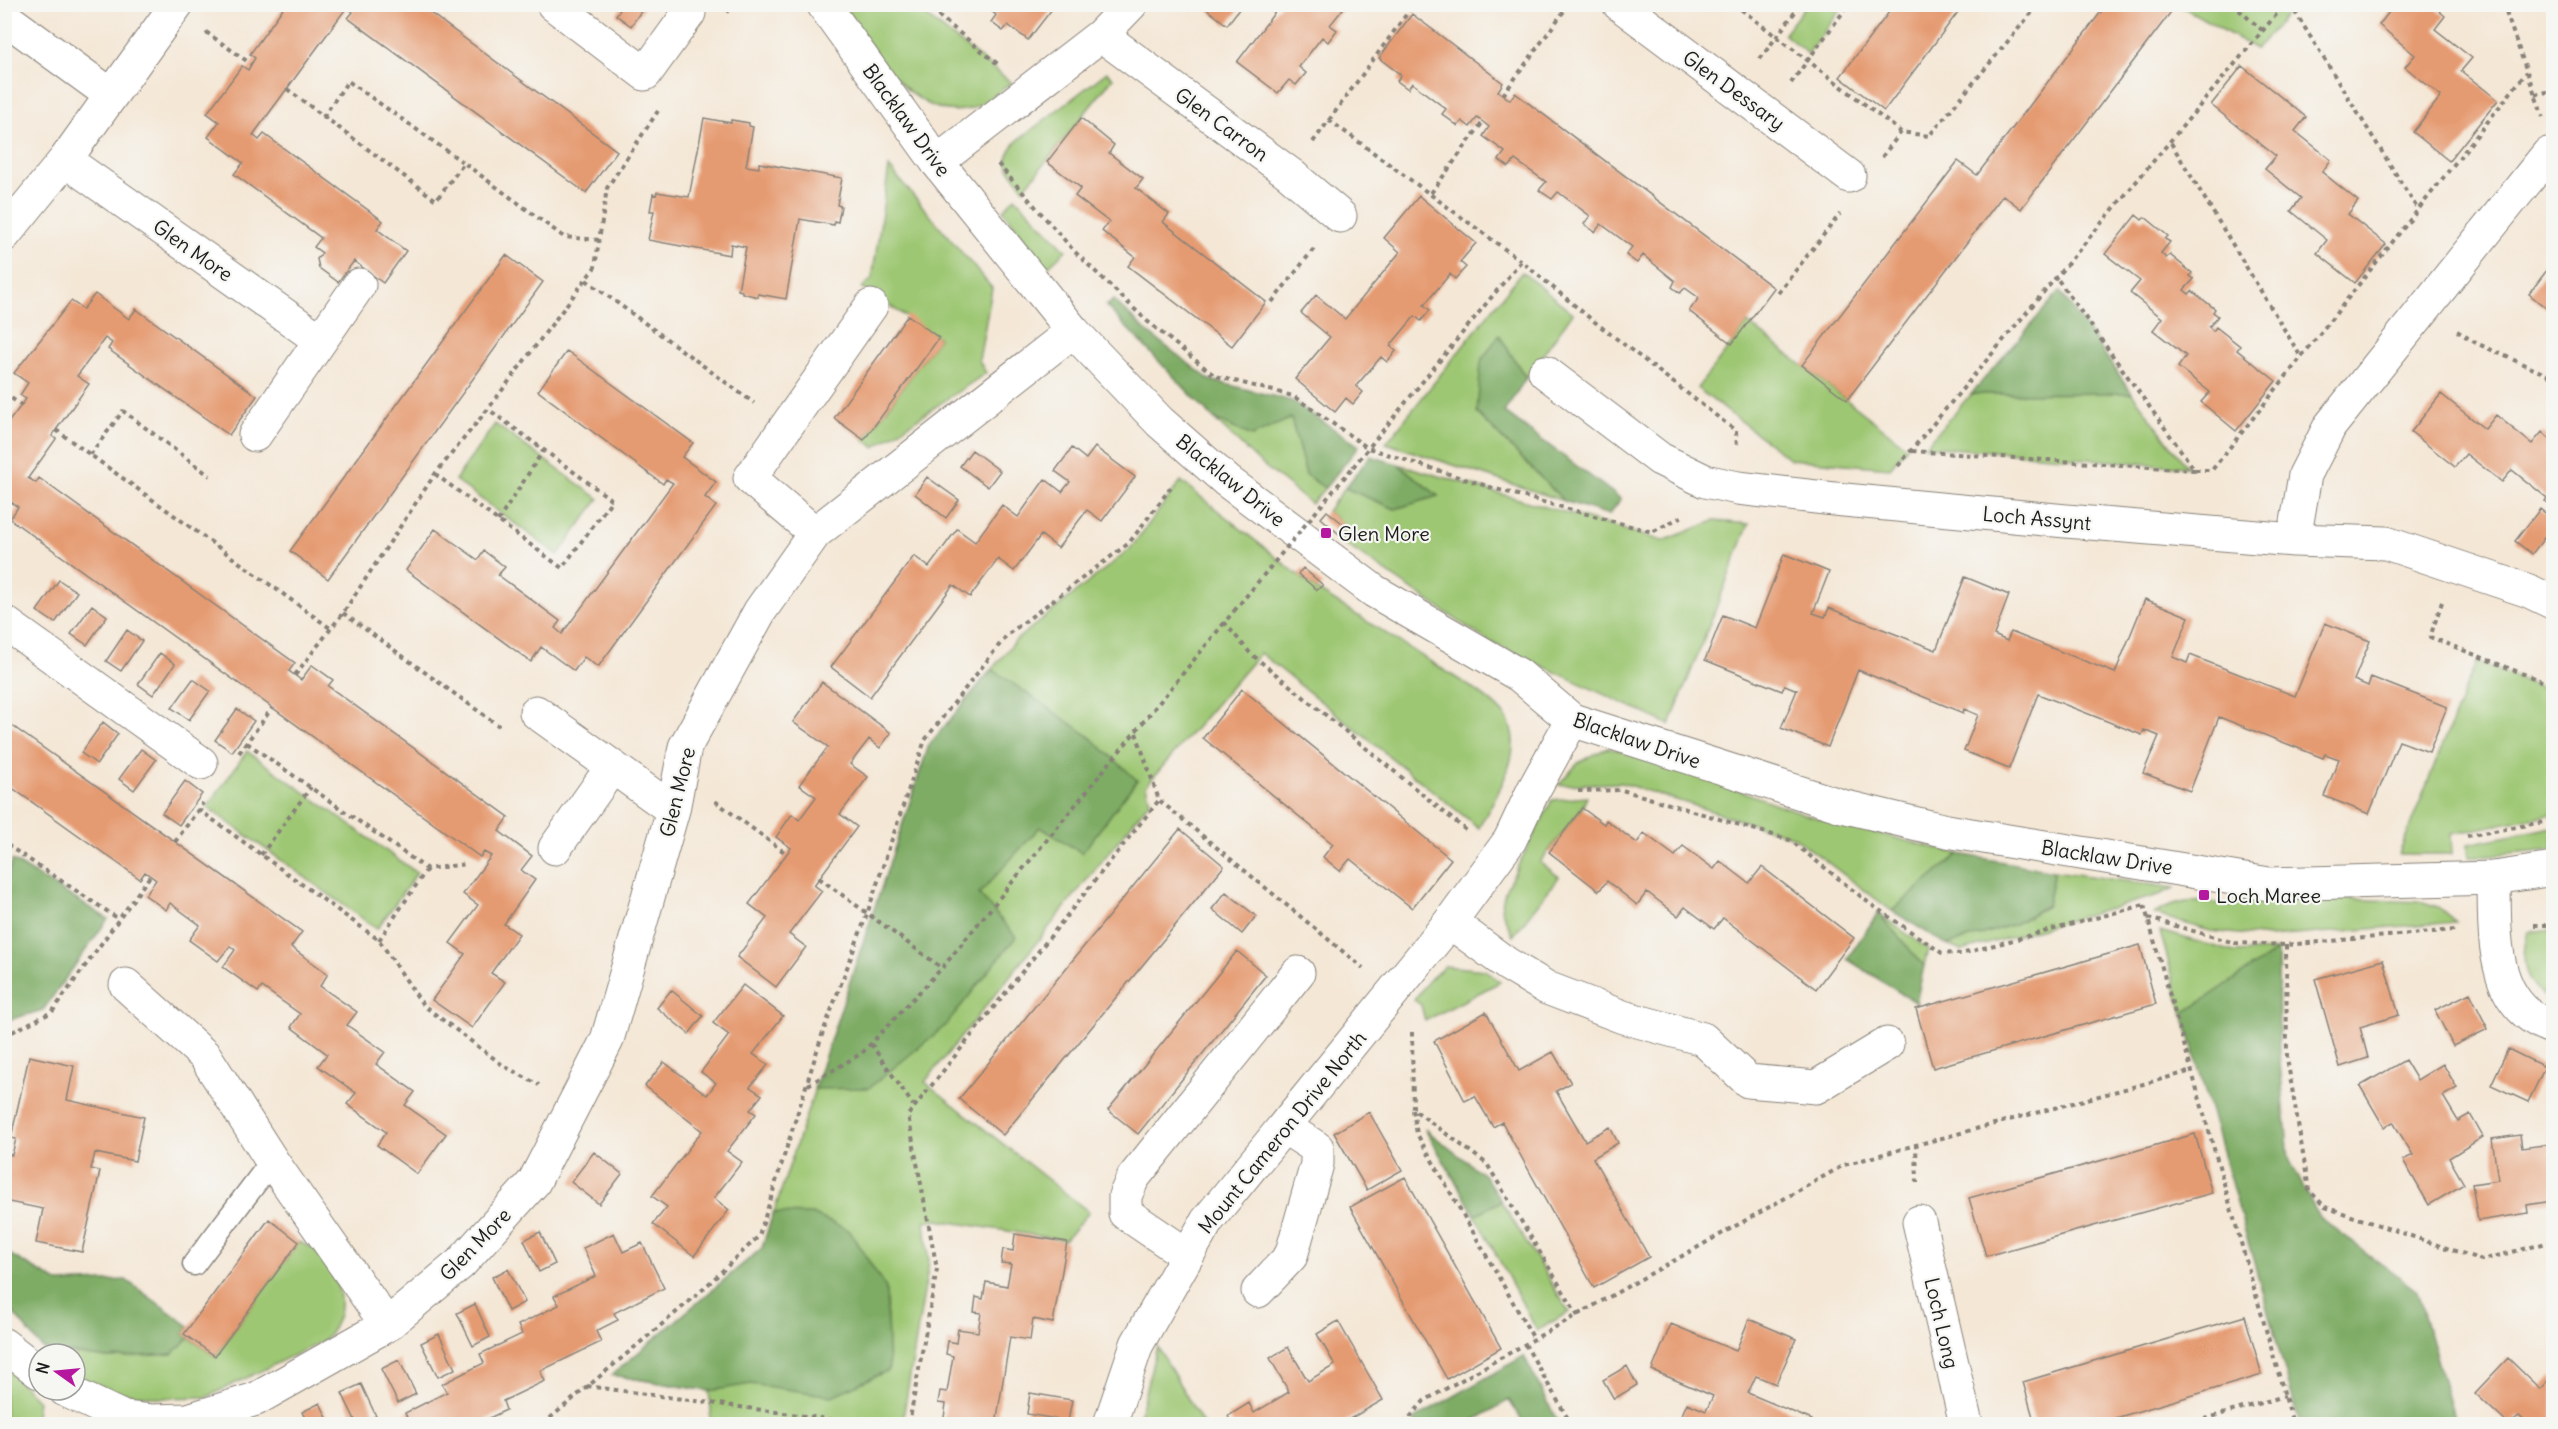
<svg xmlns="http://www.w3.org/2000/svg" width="2558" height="1429" font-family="Delius,sans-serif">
  <rect width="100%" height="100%" fill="#f6f6f2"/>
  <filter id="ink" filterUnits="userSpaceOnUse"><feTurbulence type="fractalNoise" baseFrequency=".0167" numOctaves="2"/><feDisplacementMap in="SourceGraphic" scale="12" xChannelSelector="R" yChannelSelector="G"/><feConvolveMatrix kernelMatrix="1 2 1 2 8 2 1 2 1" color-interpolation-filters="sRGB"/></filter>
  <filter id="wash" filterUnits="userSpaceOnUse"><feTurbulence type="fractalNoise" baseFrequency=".008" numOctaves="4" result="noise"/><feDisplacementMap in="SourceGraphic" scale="24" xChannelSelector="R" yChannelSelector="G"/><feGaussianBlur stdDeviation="1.35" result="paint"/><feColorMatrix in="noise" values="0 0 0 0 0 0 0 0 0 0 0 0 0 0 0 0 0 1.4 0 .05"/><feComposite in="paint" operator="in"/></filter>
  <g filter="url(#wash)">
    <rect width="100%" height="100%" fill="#f4e7d6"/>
    <path fill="#9ec773" stroke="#5d7248" stroke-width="1.5" d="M1807,4L1844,5L1808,54L1784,34Z
      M844,5H912L1012,83C999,91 983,106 969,109C911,123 871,45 844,5Z
      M2179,5H2295L2256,49Z
      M1107,72L1113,78L1024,189C1009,168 998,164 1017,141Z
      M889,167L992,288L979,360L986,373L875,447L864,440L939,338L862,288L872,279Z
      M1015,197L1066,250L1047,268L1003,210Z
      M1522,272L1573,313L1526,378L1499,336L1477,413L1564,501L1386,443Z
      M1748,323L1907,447L1890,468L1790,459L1697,388Z
      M2132,393L2187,467L1925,446L1971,394Z
      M1291,418L1306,475L1325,488L1311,504L1258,461L1214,419L1252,436Z
      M495,424L599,499L558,555L455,480Z
      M1398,464L1663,541L1714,521L1749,524L1670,725L1488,641L1339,540L1346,526L1327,511L1345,488L1395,509L1438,496Z
      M1181,481L1317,590L1466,684C1480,693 1495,703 1505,716C1529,750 1494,798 1479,828L1260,653L1146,786L1150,801L925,1082L1089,1212L1065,1240L937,1220L925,1222L929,1262L902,1424H709L711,1411L709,1391L612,1375L762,1248L929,745L1016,640L1130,549Z
      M2476,662L2553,692V814L2451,834L2452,854H2399Z
      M1607,748L1641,755L1810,816L1959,854L1892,911L1794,837L1622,783L1558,785L1579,762Z
      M247,751L417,873L377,929L207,807Z
      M1587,797L1582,808L1540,862L1559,877L1513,936L1501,909L1505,891L1552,800Z
      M2553,827V849L2469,857L2468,844Z
      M2054,871L2174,888L2159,895L1962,951L1947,945L2015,924L2047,906Z
      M2238,895L2423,902L2438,907L2456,922L2269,937L2210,931L2154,914C2184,896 2203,901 2236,906Z
      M1878,913L1928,949L1924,966Z
      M2553,929H2554L2553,1004C2525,985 2519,965 2528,932Z
      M2160,931L2234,952L2278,950L2183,1014Z
      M1445,966L1485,970L1500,982L1425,1021L1421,1005L1414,1000L1429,980Z
      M1501,1201L1569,1312L1537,1331L1475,1215Z
      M299,1242C305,1245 315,1248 319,1254C343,1282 350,1314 323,1341L207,1397L162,1398L115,1392L75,1375V1354H49L43,1349L107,1358L172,1354L189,1338L215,1356Z
      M1157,1346L1203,1424H1137Z
      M4,1365L38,1401L35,1424H5Z"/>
    <path fill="#7eac65" stroke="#4d6440" stroke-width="1.5" d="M2060,291L2132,393L1971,394Z
      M1114,300L1145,330L1210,380L1292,401L1359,446L1325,488L1306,475L1291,418L1252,436L1214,419L1106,306Z
      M1499,335L1526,378L1504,412L1621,499L1609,515L1564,501L1477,413L1481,361Z
      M1370,456L1398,464L1438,496L1395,509L1345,488Z
      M992,669L1089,736L1137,780L1082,853L1040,827L979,894L1016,937L945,1026L869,1088L814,1089L929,745Z
      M1959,854L2054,871L2047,905L2015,924L1947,945L1892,911Z
      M12,860L108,919L43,1010L5,1021L4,894Z
      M1878,913L1924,966L1916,1003L1847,959Z
      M2278,950L2279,1053L2289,1159L2319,1217L2417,1291L2456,1424H2300L2183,1014Z
      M1425,1129L1485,1176L1501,1201L1475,1215Z
      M773,1213L812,1214L849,1230L886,1288L889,1370L832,1396L751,1384L709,1391L612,1375L762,1248Z
      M4,1251L59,1283L126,1280L189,1326L184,1334L189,1338L172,1354L107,1358L43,1349L5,1303Z
      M1524,1356L1559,1424H1524L1509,1400L1468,1424H1414L1416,1418Z"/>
    <g id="blocks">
      <path fill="#e59b72" d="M286,4H418L617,151L586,193L348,18L353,12L347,7L253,135L259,140L264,134L383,221L377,229L406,251L383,283L354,261L338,282L319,268L317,259L322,253L314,247L321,238L234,174L243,163L208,137L219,122L207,113L242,66L248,70L255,58L250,54Z
        M624,4H646L631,26L616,15Z
        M982,4H1056L1028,40L1008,25L1003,31L991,22L996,15Z
        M1200,4H1243L1227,25Z
        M1281,4H1347L1330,25L1337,30L1328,42L1322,37L1299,67L1306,73L1296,85L1289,80L1278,93L1237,62Z
        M1895,4H1964L1884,111L1840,77Z
        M2107,4H2177L2021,209L2003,195L1847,400L1802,365L1958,161L1977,175Z
        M2380,4H2431L2445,16L2435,29L2472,58L2461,71L2498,100L2449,161L2413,132L2441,96L2405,67L2415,55L2379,25L2389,12Z
        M1412,14L1503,83L1498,91L1510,100L1515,93L1774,288L1732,344L1689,311L1699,298L1685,288L1680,293L1672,287L1675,281L1643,255L1637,263L1626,255L1632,247L1601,224L1595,232L1584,224L1590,216L1558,192L1552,199L1539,190L1546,182L1515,160L1509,167L1499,160L1505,152L1483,136L1489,127L1483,122L1477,118L1470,127L1462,121L1458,126L1442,114L1446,109L1412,83L1408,89L1397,81L1401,75L1379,58Z
        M2242,66L2306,117L2295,131L2331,160L2322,172L2358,201L2348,214L2386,244L2355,283L2317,253L2327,240L2291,211L2301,198L2265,169L2276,156L2211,105Z
        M704,118L731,123V120L749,123V126L753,127L746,166L759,168V163L842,178L837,205L841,206L838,222L834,221V225L800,219L786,299L758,294V297L742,293V291L738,290L746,247L731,244L730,255L648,240L654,211H650L653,194L656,195L657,192L689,197Z
        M1081,118L1114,145L1109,153L1143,179L1136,188L1169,214L1163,222L1266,302L1232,346L1128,266L1135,257L1102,231L1109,222L1075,196L1081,188L1047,162Z
        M1419,196L1476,243L1460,262L1466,267L1455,279L1450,274L1424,305L1430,310L1421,321L1415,316L1390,346L1396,351L1387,362L1381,357L1356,386L1363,392L1353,404L1346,398L1335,412L1295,379L1330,337L1301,313L1316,295L1345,319L1400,252L1384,238Z
        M2136,215L2142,220L2145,217L2168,236L2165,239L2170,242L2161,253L2166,258L2170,255L2192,273L2190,276L2194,279L2184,290L2189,294L2192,291L2215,309L2213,312L2218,316L2209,327L2213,331L2216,327L2240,346L2237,350L2276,381L2236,431L2201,402L2210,392L2178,367L2186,356L2153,330L2162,318L2130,293L2140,281L2105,254Z
        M506,255L543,282L328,579L290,551Z
        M2553,262V314L2529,294Z
        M95,294L129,319L136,309L257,396L229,435L108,349L112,343L105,338L77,376L89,384L56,430L52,436L56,439L28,478L36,483L39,478L295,663L289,671L301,680L312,665L333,680L328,686L509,817L499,831L532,856L521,870L535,880L504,924L519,934L491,973L505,982L472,1028L432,1000L465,954L450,943L478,905L463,894L491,856L484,852L480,857L10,519L18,507L4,497V428L26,399L20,395L28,383L14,373L71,301L83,309Z
        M908,315L939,338L864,440L834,418Z
        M567,351L693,443L682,457L716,482L705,497L716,506L598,667L584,657L574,671L541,647L531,662L406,570L435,529L478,560L484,551L505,567L498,575L560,621L555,628L562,634L673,483L666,479L663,484L538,391Z
        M2441,394L2485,429L2496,415L2532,444L2542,432L2553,442V508L2545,501L2547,498L2512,470L2502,482L2466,454L2455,467L2411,432Z
        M1095,447L1135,477L1102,521L1087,510L1058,548L1041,535L1014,571L998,559L970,597L953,585L870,697L831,667L914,556L929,567L957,529L975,542L1002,505L1018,517L1045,479L1062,492L1070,482L1055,471L1072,448L1086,459Z
        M972,450L1000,471L988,487L960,466Z
        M927,477L959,500L946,518L915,494Z
        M2540,509L2553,519V526L2532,554L2515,541Z
        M1327,511L1346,526L1339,534L1321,518Z
        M1784,554L1829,572L1813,613L1825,617L1829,608L1936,650L1965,577L2009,595L1994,635L2007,641L2011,632L2115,673L2145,599L2189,617L2173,657L2187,663L2190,655L2295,696L2325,623L2370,641L2354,680L2368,686L2371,677L2447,707L2429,752L2399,741L2369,814L2324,796L2339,759L2325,754L2323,758L2219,717L2190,791L2143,773L2159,736L2144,730L2142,735L2038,694L2009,769L1964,751L1978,715L1964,709L1963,713L1858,670L1828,747L1781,728L1797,690L1785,685L1782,691L1705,660L1723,615L1755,628Z
        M1303,568L1323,585L1317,590L1298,574Z
        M59,580L77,592L55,623L37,611Z
        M92,605L107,616L87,645L71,634Z
        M127,630L142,641L121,671L106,661Z
        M160,653L175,664L153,695L138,684Z
        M193,679L210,691L189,720L172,708Z
        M822,682L891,733L880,748L869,739L850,764L868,777L840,814L857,827L814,885L822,891L789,934L806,947L776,987L737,957L767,918L749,904L791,848L776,837L792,814L799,820L816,797L799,785L828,747L793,722Z
        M1242,689L1451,859L1412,908L1350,859L1340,871L1323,857L1333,844L1203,738Z
        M237,709L254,721L232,752L215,740Z
        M4,720L302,932L291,947L328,974L320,986L357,1012L347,1025L385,1052L376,1064L415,1092L405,1105L446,1134L417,1174L377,1145L386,1132L347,1104L356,1093L318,1066L327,1054L291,1027L300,1014L262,987L258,992L223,967L235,950L230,946L218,961L189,940L200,925L170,903L166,910L145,895L156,880L145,872L140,879L4,782Z
        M103,722L118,734L97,764L81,753Z
        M141,749L156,760L134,790L119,779Z
        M185,781L202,794L179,825L162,813Z
        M1582,808L1604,824L1606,820L1637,843L1644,833L1675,856L1683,846L1714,869L1720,861L1749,883L1762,867L1854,938L1816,989L1723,918L1714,929L1685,907L1678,916L1647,892L1637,905L1607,881L1599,891L1549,852Z
        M1180,829L1224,866L1003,1135L959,1099Z
        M1226,892L1256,916L1242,934L1212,909Z
        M2140,945L2156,1004L1933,1068L1916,1009Z
        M1237,951L1266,975L1138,1134L1108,1110Z
        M2383,960L2399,1015L2360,1027L2368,1058L2340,1067L2315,979Z
        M743,985L783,1016L753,1054L768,1065L750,1087L762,1095L750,1110L756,1114L727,1151L742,1162L714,1198L729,1210L694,1256L653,1224L667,1207L652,1196L702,1131L645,1086L664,1062L707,1095L716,1083L701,1072L729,1035L713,1023Z
        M671,990L703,1016L689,1034L657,1008Z
        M2470,993L2488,1029L2453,1046L2435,1010Z
        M1486,1012L1519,1071L1553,1052L1571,1083L1556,1091L1585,1141L1610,1127L1618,1143L1593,1158L1649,1257L1594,1288L1502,1122L1493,1127L1475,1096L1465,1101L1434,1041Z
        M2508,1049L2545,1067L2528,1102L2491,1085Z
        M29,1056L74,1066L67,1100L144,1117L135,1161L95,1153L91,1169L100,1171L82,1252L36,1243L43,1209L4,1201V1154L12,1155L16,1139L11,1138Z
        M2405,1060L2417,1080L2443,1064L2457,1088L2443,1096L2458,1121L2470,1114L2483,1137L2449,1158L2464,1184L2429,1205L2403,1160L2413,1155L2393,1122L2384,1127L2360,1086Z
        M1369,1112L1402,1170L1367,1190L1334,1133Z
        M2553,1129V1201L2527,1205L2528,1213L2478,1221L2472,1184L2498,1180L2492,1139L2520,1135L2522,1148L2550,1144L2548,1130Z
        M2195,1134L2212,1193L1986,1256L1969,1198Z
        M594,1152L622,1174L599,1204L571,1182Z
        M1405,1177L1501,1348L1447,1379L1350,1207Z
        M269,1219L299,1242L215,1356L184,1334Z
        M540,1232L555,1264L539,1272L524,1240Z
        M614,1233L623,1252L642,1243L664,1288L614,1313L618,1320L596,1331L601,1342L540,1371L545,1381L503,1401L506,1410L485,1420L487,1424H403L409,1421L405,1413L447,1392L442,1384L484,1363L480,1354L522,1334L518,1325L559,1305L554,1296L596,1276L583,1248Z
        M1015,1234L1067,1242L1053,1323L1033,1319L1030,1340L1010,1337L996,1424H943L946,1404L938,1403L940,1391L947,1392L953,1356L946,1354L948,1341L956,1343L958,1329L978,1332L981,1313L974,1312L976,1297L983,1299L986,1282L1007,1286L1011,1264L1001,1263L1003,1249L1013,1251Z
        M508,1269L525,1302L508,1311L492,1277Z
        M475,1304L490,1337L473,1346L457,1313Z
        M2245,1316L2262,1375L2095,1424H2035L2023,1382Z
        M1749,1319L1796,1339L1776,1384L1756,1376L1748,1393L1812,1420L1810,1424H1678L1687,1403L1706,1411L1713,1396L1652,1370L1671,1324L1736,1351Z
        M1338,1321L1383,1400L1341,1424H1232L1228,1416L1249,1403L1254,1413L1289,1392L1270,1358L1288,1347L1308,1381L1335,1365L1317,1334Z
        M439,1334L455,1369L438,1377L421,1343Z
        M2508,1358L2540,1389L2553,1375V1420L2549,1424H2528L2519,1416L2508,1424L2475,1393Z
        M399,1360L416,1394L398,1403L381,1369Z
        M1627,1366L1637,1385L1614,1399L1603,1380Z
        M361,1384L376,1416L357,1424L342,1393Z
        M1030,1393L1072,1400L1068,1421L1027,1414Z
        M320,1403L330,1424H308L302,1412Z"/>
    </g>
  </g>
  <g filter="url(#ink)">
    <use href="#blocks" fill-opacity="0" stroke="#888279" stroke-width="1.5"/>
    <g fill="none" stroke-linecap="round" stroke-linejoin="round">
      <g stroke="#888279" stroke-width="25">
        <path id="service" d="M194,1264L272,1161"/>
      </g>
      <g stroke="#888279" stroke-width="35">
        <path id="minor" d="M553,4L645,74L689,13
          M1619,4L1849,176
          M4,17L111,95
          M1101,35L1290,174L1340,216
          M65,160L320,340
          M937,162L1101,35L1131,4
          M4,235L65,160L177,4
          M1545,372L1660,459L1705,481L1738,488L1834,499L2066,521L2294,540L2386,543L2529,591L2554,603
          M255,435L359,285
          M815,533L750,478L871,306
          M2294,540L2305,475L2330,426L2548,154
          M4,622L201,763
          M536,712L673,810
          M555,848L612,767
          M2494,878C2495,934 2489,1007 2554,1028
          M1450,922L1507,964L1547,988L1623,1017L1703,1039L1748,1081L1816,1087L1887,1044
          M126,985L205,1056L272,1161L387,1325
          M1919,1222L1966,1424
          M1187,1255L1125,1213V1196L1133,1178L1298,973
          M1258,1291L1291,1256L1317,1164V1148L1284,1127
          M4,1345L39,1372
          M65,1390L124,1418L151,1421L188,1420L256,1399L387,1325L461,1263L534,1182L607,1040L673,810L685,747L760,611L815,533L1073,331
          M1110,1424L1137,1344L1207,1221L1450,922L1510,840L1533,791L1572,720"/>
      </g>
      <g stroke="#888279" stroke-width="35">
        <path id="tertiary" d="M823,4L937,162L1073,331L1160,422L1227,481L1374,591L1519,675L1572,720L1842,806L1947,831L2269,884L2494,878L2554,869"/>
      </g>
      <path stroke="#888279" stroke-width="4" stroke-dasharray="4.5 4.5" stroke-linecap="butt" d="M924,4L999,65
        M1734,4L1901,132
        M2232,4L2262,30
        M2290,4L2417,208
        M2503,4L2543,117
        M727,12L736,4
        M206,32L251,64
        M1760,59L1801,4
        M1791,83L1849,4
        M287,89L436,200L464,163L564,237L599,240
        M1503,95L1569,4
        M2535,95L2554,90
        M323,117L348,81L464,163
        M1329,120L1521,261
        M1313,142L1414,4
        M2171,143L2301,357
        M1882,157L1901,132L1929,136L2039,4
        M998,164L1074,251L1147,321L1215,376L1293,396L1368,448L1496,489L1652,532L1685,515
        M1431,193L1483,122
        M586,280L754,403
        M1778,293L1840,214
        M1272,302L1316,246
        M2457,331L2476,343L2554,378
        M4,393L21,405
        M56,430L330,628
        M1912,451L2195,470L2056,277
        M90,455L123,411L210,476
        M1898,466L2285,4
        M1353,467L1521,261L1591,319L1736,431L1737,448
        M2195,470H2212L2527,72
        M435,474L562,568L612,500L488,409
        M498,521L543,451
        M2442,602L2430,637L2554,686
        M343,613L499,726
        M1224,622L1250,653L1467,831
        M295,675L343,613L435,474L488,409L595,267L607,188L658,111
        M1136,733L1159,800L1363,968
        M247,743L427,869L467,864
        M239,753L272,708
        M1578,791L1622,790L1790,840L1869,903L1942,953L1961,954L2144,905
        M715,801L787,854
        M198,809L379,940L423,1005L504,1066L539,1085
        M2467,836L2554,820
        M4,837V854
        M175,842L203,803
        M7,845L119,919
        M261,855L311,787
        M819,878L942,968
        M2144,905L2293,1424
        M2148,918L2235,943L2286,945L2455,930
        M2534,925H2554
        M379,940L427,869
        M2286,945L2287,1058L2309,1190L2325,1207L2482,1260L2554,1241
        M1412,1032L1413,1109L1487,1164L1578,1316
        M4,1036L52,1012L150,876
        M871,1044L913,1105
        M808,1085L862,1053L942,968L1234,611
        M1413,1110L1417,1134L1534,1339
        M1917,1183L1916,1145L2192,1071
        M1525,1344L1571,1424
        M587,1386L864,1424
        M543,1424L698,1294L759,1236L822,1035L867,914L925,740L1007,635L1129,543L1172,486
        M909,1424L937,1269L908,1115L1159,800
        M1404,1424L1424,1401L1844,1165L1916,1145
        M2187,1424L2285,1396"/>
      <use href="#service" stroke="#fff" stroke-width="22"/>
      <use href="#minor" stroke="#fff" stroke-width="33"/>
      <use href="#tertiary" stroke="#fff" stroke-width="33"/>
      <path stroke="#888279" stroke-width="4" stroke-dasharray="4.5 4.5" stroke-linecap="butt" d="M1234,611L1353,467"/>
    </g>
  </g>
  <g fill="#b5179e" stroke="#f6f6f2" stroke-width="2">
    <rect x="1320" y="527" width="12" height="12" rx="3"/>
    <rect x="2198" y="889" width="12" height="12" rx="3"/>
  </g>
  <g text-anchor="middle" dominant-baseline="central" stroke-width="4.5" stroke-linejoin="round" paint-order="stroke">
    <g font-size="20" fill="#1c1c1c" stroke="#f6f6f2">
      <text transform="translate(1734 90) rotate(36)">Glen Dessary</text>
      <text transform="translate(907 120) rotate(54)">Blacklaw Drive</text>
      <text transform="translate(1222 124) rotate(36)">Glen Carron</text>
      <text transform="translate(193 250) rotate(35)">Glen More</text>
      <text transform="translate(1231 480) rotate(39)">Blacklaw Drive</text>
      <text transform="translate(2037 518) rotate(5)">Loch Assynt</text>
      <text transform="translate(1637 740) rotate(19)">Blacklaw Drive</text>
      <text transform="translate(677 792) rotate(-76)">Glen More</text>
      <text transform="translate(2107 857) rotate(9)">Blacklaw Drive</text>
      <text transform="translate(1282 1132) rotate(-51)">Mount Cameron Drive North</text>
      <text transform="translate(475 1244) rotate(-46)">Glen More</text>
      <text transform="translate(1942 1323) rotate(77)">Loch Long</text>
    </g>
    <g font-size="20" fill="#1c1c1c" stroke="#f6f6f2" text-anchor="start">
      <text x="1338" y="533">Glen More</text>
      <text x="2216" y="895">Loch Maree</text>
    </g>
  </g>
  <rect width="2558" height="1429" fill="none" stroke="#f6f6f2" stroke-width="24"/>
  <g transform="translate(57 1372) rotate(285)"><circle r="28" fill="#f6f6f2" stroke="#9f9f9c" stroke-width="1.5"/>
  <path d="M0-4.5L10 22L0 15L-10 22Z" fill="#b5179e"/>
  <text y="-9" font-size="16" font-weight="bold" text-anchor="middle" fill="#1c1c1c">N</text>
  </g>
</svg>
